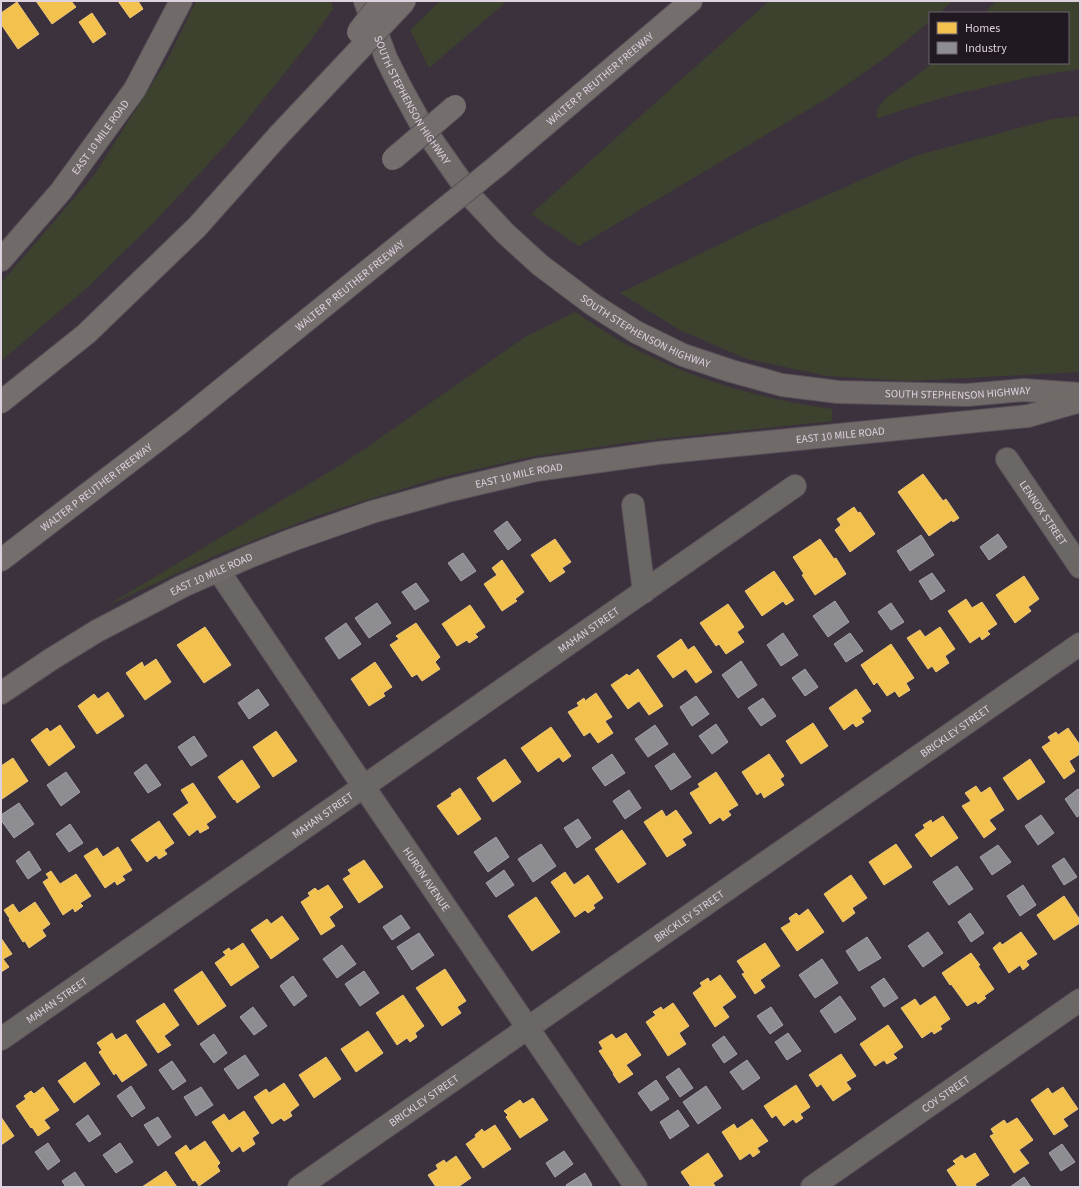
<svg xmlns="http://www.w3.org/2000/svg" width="1081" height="1188" font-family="'Source Sans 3',sans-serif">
  <rect width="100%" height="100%" fill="#3c323d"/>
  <path fill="#3c422d" d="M196,1H331L333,9L308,44L235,135L157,219L88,287L1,361V283L94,175L168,59Z
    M440,1H507L429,68L410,30Z
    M769,1H952L940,13H930V21L888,56L826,99L579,246L531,214Z
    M996,1H1080V69L1030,77L952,95L877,118V109L886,98L933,63H1068V13H984Z
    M1080,116V372L909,381L828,376L747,359L680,330L620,293L755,227L915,156L1052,119Z
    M575,312C595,325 614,338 635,349C698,381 761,399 832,409V421L631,442L530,457L434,479L316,516L214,556L105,607L347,461L525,337Z"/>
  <path fill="#f2c14e" stroke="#ecc67a" d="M36,1H71L76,7L52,24Z
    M118,1H138L143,9L130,18Z
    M17,2L39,34L18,49L1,24V13Z
    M92,13L106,34L93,43L79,22Z
    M923,474L943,501L946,499L959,518L953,522L952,520L929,536L898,492Z
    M854,507L858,513L860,512L875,534L850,552L835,530L841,525L837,519Z
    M555,539L571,562L562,568L565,572L550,582L531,555Z
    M820,539L834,559L836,558L846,574L815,595L802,575L804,574L793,557Z
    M502,560L524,592L515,599L517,601L502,611L484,584L497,575L492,568Z
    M774,571L794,600L786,605L783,601L762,616L745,591Z
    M1024,576L1039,599L1028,607L1031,611L1015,623L996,595Z
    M966,599L972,608L982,602L997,624L987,631L990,634L982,640L980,636L970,643L948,611Z
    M728,604L744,627L737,632L744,642L726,654L719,644L716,646L700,623Z
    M470,605L485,627L475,634L478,637L469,643L467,640L457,646L442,624Z
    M416,623L440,657L435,662L440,669L422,681L417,674L412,677L390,645L399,639L396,636Z
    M205,627L231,665L204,683L177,645Z
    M940,627L955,649L945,656L949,663L936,672L932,666L928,669L907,638L920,630L925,637Z
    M681,639L688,650L694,646L712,672L696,683L686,669L673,678L657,656Z
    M891,644L914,678L906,683L910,690L899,697L895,691L887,696L877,682L874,685L861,665Z
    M156,659L171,682L145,700L126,673L142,662L144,667Z
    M375,662L392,687L383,693L385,696L369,706L351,679Z
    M638,669L663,706L649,715L639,701L628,709L611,685L627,674L629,676Z
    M856,689L871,711L861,718L864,722L856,727L853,723L844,730L829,708Z
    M108,692L124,716L97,734L78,706L94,694L98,699Z
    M596,693L612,717L605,721L613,733L598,743L590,732L584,736L568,712L579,706L577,703L584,698L585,701Z
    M813,723L828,746L801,764L786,741Z
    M60,725L75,747L49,766L31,740L47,728L50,732Z
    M551,727L571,756L563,762L559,757L538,772L521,748Z
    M1068,728L1080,745V754L1069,761L1075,771L1064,779L1042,747L1051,741L1048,737L1056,732L1058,735Z
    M276,731L297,761L273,777L253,747Z
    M769,754L784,776L780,779L784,785L764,798L761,792L757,795L742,772Z
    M13,758L28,781L2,799L1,765V766Z
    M505,759L521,782L493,802L477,778Z
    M1030,759L1045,782L1018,800L1003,778Z
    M242,760L260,787L237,803L235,799L234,800L218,777Z
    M716,772L738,805L728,811L731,815L723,821L720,817L710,824L690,793L700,787L698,784Z
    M193,783L216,817L206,824L209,828L200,833L198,829L189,836L173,814L189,803L181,790Z
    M976,786L981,793L990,787L1004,810L989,820L996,829L984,838L962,806L971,801L965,793Z
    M460,788L481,819L458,835L437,806L452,796L451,794Z
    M662,810L666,817L676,810L692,833L682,839L686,845L667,857L644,822Z
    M943,816L958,838L931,857L915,835L925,828L923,825L931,820L932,823Z
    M159,821L174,843L164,850L167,854L159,859L156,855L147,862L131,840Z
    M622,830L646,864L618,883L595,849Z
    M896,844L912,867L884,885L869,862Z
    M118,847L132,870L122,876L125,880L117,885L115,881L105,888L84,856L97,848L103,857Z
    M364,860L383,887L359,903L343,879L351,874L348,870Z
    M51,871L60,884L76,874L91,896L80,903L83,906L75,912L73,908L63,915L43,882L49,878L46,874Z
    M565,872L574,885L588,875L603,898L593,905L595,908L588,913L585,910L575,917L551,882Z
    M851,875L867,898L852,908L855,913L843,922L824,894Z
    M328,885L343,907L329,917L335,926L321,935L301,902L310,896L308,893L315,888L318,891Z
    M1064,896L1080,920V923L1054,940L1037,915Z
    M536,897L560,932L532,951L508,916Z
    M35,902L50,924L42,930L46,936L29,948L25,941L23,942L9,920L10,919L4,910L13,904L19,913Z
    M808,909L824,932L797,951L781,928L791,922L789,918L796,913L799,916Z
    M282,916L299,939L271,959L251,930L267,919L271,924Z
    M1021,932L1037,954L1026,961L1029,965L1023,970L1020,965L1009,973L993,948L1000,942L1002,945Z
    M1,938L12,954L3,959L9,967L1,972Z
    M243,943L259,967L231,986L215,963L226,955L223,952L229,948L231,951Z
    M765,943L780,966L760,980L765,987L755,994L742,974L745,973L737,961Z
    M971,953L980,965L978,966L994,989L984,996L986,998L978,1004L976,1001L967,1006L951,984L950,985L942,973Z
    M445,969L466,1001L457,1007L461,1013L442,1026L416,988Z
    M202,971L226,1006L198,1025L174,990Z
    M720,975L736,997L722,1007L729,1017L715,1027L693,993L702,986L700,983L708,978L710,982Z
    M403,995L424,1026L415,1033L417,1037L410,1042L407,1038L397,1045L376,1013Z
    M935,996L950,1019L940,1026L942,1029L934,1034L932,1031L922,1038L901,1008L915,999L920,1006Z
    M164,1003L179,1025L164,1036L171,1045L158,1053L136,1021Z
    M673,1003L689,1026L679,1033L686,1044L668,1056L646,1022L656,1015L653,1012L661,1007L663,1010Z
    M888,1025L903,1047L893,1054L897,1058L887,1064L884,1060L875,1066L860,1044Z
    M368,1031L383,1053L356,1072L341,1049Z
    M112,1033L116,1040L126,1034L147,1065L122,1082L116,1073L114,1075L99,1052L102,1050L97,1043Z
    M626,1033L641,1055L626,1065L633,1074L619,1083L613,1074H614L599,1051L603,1049L599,1042L612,1034L616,1039Z
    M841,1054L856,1076L846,1082L851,1089L833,1101L821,1084L817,1087L809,1075Z
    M326,1057L341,1079L314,1098L299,1075Z
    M85,1062L100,1084L74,1103L58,1081Z
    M284,1083L299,1105L290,1112L292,1116L284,1121L281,1118L272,1124L254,1097L266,1089L269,1093Z
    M796,1085L810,1107L800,1114L803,1118L796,1123L793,1119L784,1126L776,1115L772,1118L764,1106Z
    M43,1087L59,1110L44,1120L50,1128L38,1136L32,1127L31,1128L16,1106L26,1099L24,1096L31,1091L34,1094Z
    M1063,1087L1078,1109L1063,1119L1068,1126L1054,1135L1031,1100L1048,1088L1052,1094Z
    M533,1098L548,1120L520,1138L506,1117L508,1115L504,1111L520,1100L523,1104Z
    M244,1111L259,1133L252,1138L255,1144L243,1152L240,1146L232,1152L212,1122L224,1114L229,1121Z
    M1,1117L14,1136L1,1145Z
    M1017,1118L1033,1140L1019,1150L1029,1163L1014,1173L990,1136L994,1134L991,1129L1004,1120L1007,1124Z
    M752,1119L768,1141L757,1148L760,1152L753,1157L750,1153L740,1160L722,1132L734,1124L737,1129Z
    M495,1125L511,1149L483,1168L466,1144L476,1137L475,1135L482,1129L484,1132Z
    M205,1141L220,1163L217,1166L220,1171L199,1186L195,1180L193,1181L175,1153L186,1145L190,1151Z
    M708,1153L723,1176L713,1183L715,1186L714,1187H691L681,1172Z
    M975,1153L989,1175L975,1184L977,1187H958L947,1170L956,1164L953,1161L962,1155L965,1159Z
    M456,1156L471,1178L458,1187H436L428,1175L438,1169L436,1165L444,1160L446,1163Z
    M166,1171L177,1187H142Z"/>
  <path fill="#8d8d92" stroke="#a5a2a9" d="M507,521L521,540L508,550L494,531Z
    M998,534L1007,547L989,560L980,547Z
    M921,535L934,555L910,571L897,551Z
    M463,553L476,571L461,581L448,563Z
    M932,573L945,591L931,600L919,581Z
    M416,583L429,601L415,610L402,592Z
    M835,601L849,622L828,637L813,616Z
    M377,603L391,623L369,638L355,618Z
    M891,603L904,622L891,630L878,612Z
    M346,623L361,644L339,659L325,638Z
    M783,633L798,655L781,666L767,645Z
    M850,633L863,651L846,662L834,644Z
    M741,661L757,685L738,698L722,675Z
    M805,669L818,687L805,696L792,678Z
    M258,689L269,705L249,719L238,703Z
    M696,696L709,714L692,726L680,707Z
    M763,698L776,716L761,726L748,708Z
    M716,724L728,742L712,754L699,736Z
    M655,725L668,744L648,757L635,739Z
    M194,736L207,756L191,766L178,747Z
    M674,753L691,777L671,790L655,766Z
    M612,754L625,773L605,786L592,768Z
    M146,764L161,785L148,793L134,773Z
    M66,772L80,792L61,806L47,785Z
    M1078,789L1080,792V815L1077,817L1065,799Z
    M629,790L641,808L625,819L613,801Z
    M19,803L34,824L14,838L1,820V815Z
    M1041,815L1054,833L1038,845L1025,826Z
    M578,819L591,838L577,848L564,828Z
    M70,824L83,843L69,852L56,834Z
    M496,837L509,857L488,872L474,852Z
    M541,844L556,866L533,882L518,859Z
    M998,845L1011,862L992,875L980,857Z
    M29,851L41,870L28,879L16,861Z
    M1064,858L1077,877L1064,885L1052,866Z
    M957,866L973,889L949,905L933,882Z
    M504,870L514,885L496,897L486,883Z
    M1023,885L1036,905L1020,916L1007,896Z
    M970,913L984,933L971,942L958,922Z
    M401,915L410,928L392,940L383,927Z
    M928,932L943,953L923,967L908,946Z
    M419,933L434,955L412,970L397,947Z
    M867,937L881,958L859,971L846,951Z
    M342,945L356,964L337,978L323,959Z
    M822,959L838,983L815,998L799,975Z
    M364,971L379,993L360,1006L345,984Z
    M293,976L307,996L294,1006L280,986Z
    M884,978L898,998L884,1007L871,987Z
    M840,996L856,1019L835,1033L820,1011Z
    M253,1007L267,1026L254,1035L240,1017Z
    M771,1007L783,1025L770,1034L757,1016Z
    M788,1033L801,1051L787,1060L775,1042Z
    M214,1034L227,1053L214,1063L200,1044Z
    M724,1036L737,1054L724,1063L712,1045Z
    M245,1055L259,1075L238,1089L224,1069Z
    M747,1060L760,1078L743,1090L730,1072Z
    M172,1061L186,1081L173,1090L159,1070Z
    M679,1068L693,1088L680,1097L666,1077Z
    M656,1080L669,1099L651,1111L638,1093Z
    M131,1086L145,1108L132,1117L117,1096Z
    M706,1086L721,1108L698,1124L683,1102Z
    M201,1087L213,1105L196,1116L184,1097Z
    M678,1110L689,1126L670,1139L660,1122Z
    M88,1115L101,1134L89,1142L76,1124Z
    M158,1117L171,1137L158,1146L144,1125Z
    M48,1143L60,1161L48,1170L35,1152Z
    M120,1143L133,1162L116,1173L103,1155Z
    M1062,1144L1075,1162L1061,1171L1049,1153Z
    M564,1151L573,1164L555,1177L546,1163Z
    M75,1172L85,1187H66L62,1181Z
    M585,1173L592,1185L589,1187H567L566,1185Z
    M1024,1177L1031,1187H1010Z"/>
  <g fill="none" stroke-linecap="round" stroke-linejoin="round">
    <g stroke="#585059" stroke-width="24">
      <g id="street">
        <path id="s1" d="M1007,459L1080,567"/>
        <path d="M633,505L644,592"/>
        <path id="s2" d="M218,570L347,762L636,1187"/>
        <path id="s3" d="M1,1039L795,486"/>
        <path id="s4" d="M299,1187L1080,644"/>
        <path id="s5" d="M812,1187L1080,1000"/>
      </g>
    </g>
    <g stroke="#585059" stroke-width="24">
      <g id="secondary">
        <path id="s6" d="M365,1L386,58L400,86L422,126L474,200L505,233L540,265L592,304L636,332L683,355L731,371L782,385L838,392L967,395L1024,390L1080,394"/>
        <path id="s7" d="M1,260L61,191L135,89L181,1"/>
        <path id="s8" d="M1,693L50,660L97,631L183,586L251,556L292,540L372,512L451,490L536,470L658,453L1028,416L1080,401"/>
      </g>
    </g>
    <g stroke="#585059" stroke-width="24">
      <g id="highway">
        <path id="s9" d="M497,166L691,1"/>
        <path d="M1,402L86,334L197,227L278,136"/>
        <path id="s10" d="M1,560L180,423L434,217"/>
      </g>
    </g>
    <use href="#street" stroke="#6b6765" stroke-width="22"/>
    <use href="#secondary" stroke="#706b68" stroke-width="22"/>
    <use href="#highway" stroke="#746e6d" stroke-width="22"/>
    <g stroke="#585059" stroke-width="24" stroke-linecap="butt">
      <path id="highway-bridge" d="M358,32L382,1
        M278,136L405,1
        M393,159L455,106
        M434,217L497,166"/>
    </g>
    <use href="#highway-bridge" stroke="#746e6d" stroke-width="22"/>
  </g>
  <g text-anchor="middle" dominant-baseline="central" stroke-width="4" stroke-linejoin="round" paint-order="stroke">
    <g font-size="11" fill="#ded2df" stroke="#211922">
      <text stroke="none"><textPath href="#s9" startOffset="135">WALTER P REUTHER FREEWAY</textPath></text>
      <text stroke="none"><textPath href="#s6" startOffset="110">SOUTH STEPHENSON HIGHWAY</textPath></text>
      <text stroke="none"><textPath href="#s7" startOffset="158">EAST 10 MILE ROAD</textPath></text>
      <text stroke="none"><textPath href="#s10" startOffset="444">WALTER P REUTHER FREEWAY</textPath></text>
      <text stroke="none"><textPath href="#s6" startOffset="446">SOUTH STEPHENSON HIGHWAY</textPath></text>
      <text stroke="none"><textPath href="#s6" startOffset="770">SOUTH STEPHENSON HIGHWAY</textPath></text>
      <text stroke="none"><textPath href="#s8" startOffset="890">EAST 10 MILE ROAD</textPath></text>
      <text stroke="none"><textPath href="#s8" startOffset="566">EAST 10 MILE ROAD</textPath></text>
      <text stroke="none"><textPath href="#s10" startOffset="120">WALTER P REUTHER FREEWAY</textPath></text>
      <text stroke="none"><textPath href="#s1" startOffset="65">LENNOX STREET</textPath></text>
      <text stroke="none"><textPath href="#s8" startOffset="242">EAST 10 MILE ROAD</textPath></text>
      <text stroke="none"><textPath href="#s3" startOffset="716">MAHAN STREET</textPath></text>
      <text stroke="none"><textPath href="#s4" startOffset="799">BRICKLEY STREET</textPath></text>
      <text stroke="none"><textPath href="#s3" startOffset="392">MAHAN STREET</textPath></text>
      <text stroke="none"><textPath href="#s2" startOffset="373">HURON AVENUE</textPath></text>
      <text stroke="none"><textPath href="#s4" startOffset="475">BRICKLEY STREET</textPath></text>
      <text stroke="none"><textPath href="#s3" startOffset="68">MAHAN STREET</textPath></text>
      <text stroke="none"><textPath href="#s5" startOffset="163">COY STREET</textPath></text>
      <text stroke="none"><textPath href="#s4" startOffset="152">BRICKLEY STREET</textPath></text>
    </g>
  </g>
  <rect width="1081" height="1188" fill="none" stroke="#ded2df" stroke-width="4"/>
  <rect x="929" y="12" width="140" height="52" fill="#211922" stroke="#6d636e"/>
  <rect x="937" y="22" width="20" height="12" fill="#f2c14e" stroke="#6d636e"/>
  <text x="965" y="32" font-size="12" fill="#ded2df">Homes</text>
  <rect x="937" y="42" width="20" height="12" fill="#8d8d92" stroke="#6d636e"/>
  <text x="965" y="52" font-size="12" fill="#ded2df">Industry</text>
</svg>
